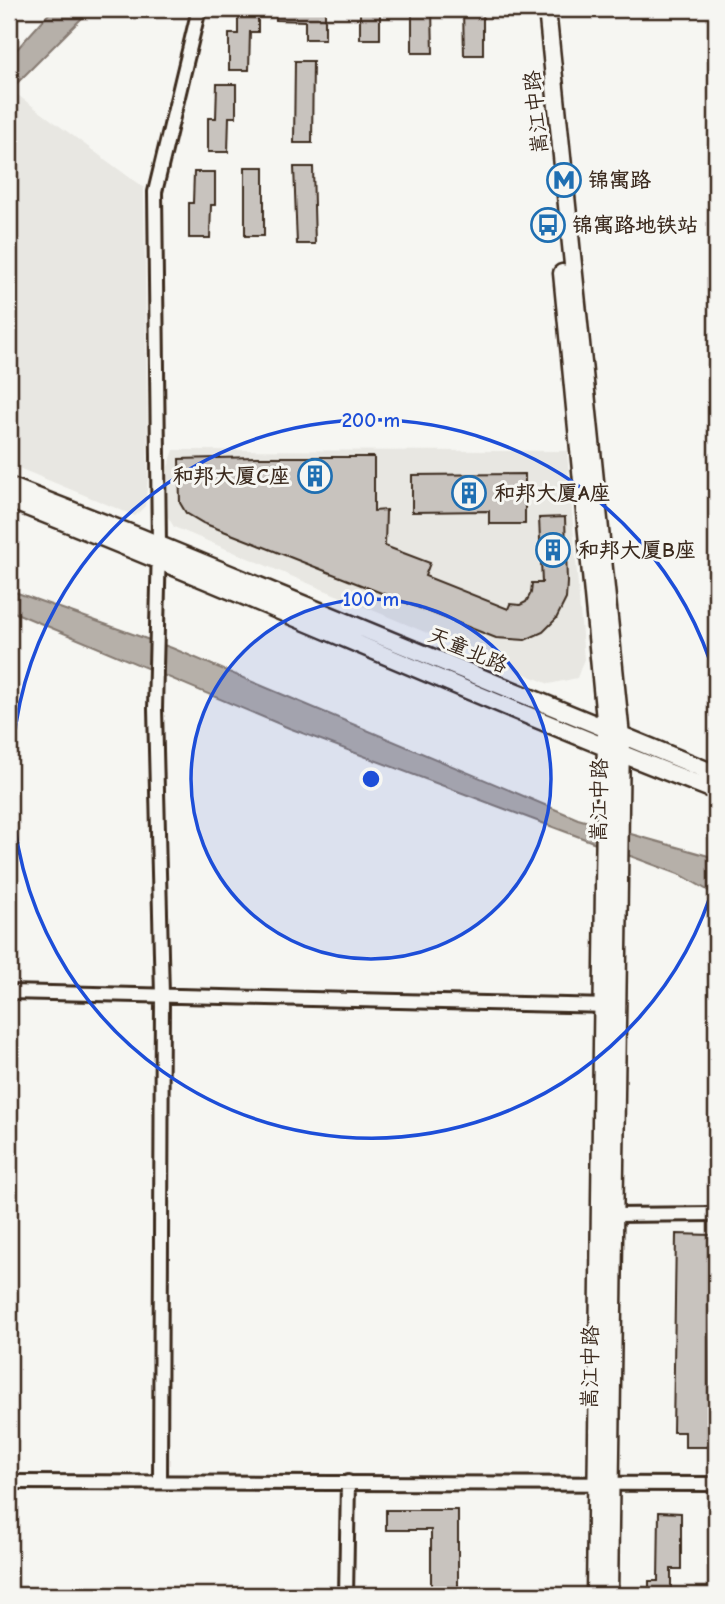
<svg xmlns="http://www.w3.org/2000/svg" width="725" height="1604" font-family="'Comic Neue','LXGW WenKai TC',sans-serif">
  <rect width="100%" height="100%" fill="#f6f6f2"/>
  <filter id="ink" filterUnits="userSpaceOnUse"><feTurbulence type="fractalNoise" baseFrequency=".0143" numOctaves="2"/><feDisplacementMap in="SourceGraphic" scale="14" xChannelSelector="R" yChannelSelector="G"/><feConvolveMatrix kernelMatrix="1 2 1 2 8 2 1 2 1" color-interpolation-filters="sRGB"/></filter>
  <g filter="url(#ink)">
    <path fill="#e8e7e2" d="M12,91L144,188L148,479L145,506L135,516L9,464V95Z
      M174,450L567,451L584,659L577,678L549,684L174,527L168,517V467Z"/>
    <path fill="#b6b0a9" stroke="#857a71" stroke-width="2" d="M53,9H91L9,91V58Z
      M9,590L172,648L578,819L712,857L716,859V895L681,875L289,728L9,610Z"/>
    <path fill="#c8c3be" stroke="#3b2a1e" stroke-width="2" d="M238,9H258V32H250L249,70H229V34H238Z
      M276,9H325V39H305V21L276,20Z
      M360,9H380V39H360Z
      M412,9H432L433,53H412Z
      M463,9H483V55H464Z
      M295,61H313L312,143H294Z
      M217,84H236V117H229L228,152H208V118H216Z
      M245,167H264V236H245Z
      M294,167H313L315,244H297Z
      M194,172H215V205H211L210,238H189V203H193Z
      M256,457H374V511L386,510L385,546L430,563L425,576L508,609L510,604L520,605L526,602L531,593L532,583H542L539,518L565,517L567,582L566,599L556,619L543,632L525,640L496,638L203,523L186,513L180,503L179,459Z
      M525,474V524H489V511L412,512V475Z
      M676,1234L712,1235L710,1387H716V1447H685V1432H673Z
      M386,1510H458V1595H431V1530H386Z
      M659,1512L681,1513V1569H671V1595H649V1581H658Z"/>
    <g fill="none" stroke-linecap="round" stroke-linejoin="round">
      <g stroke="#3b2a1e" stroke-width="18">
        <path id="minor" d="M9,992L611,1006
          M613,1215L716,1214
          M9,1482L716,1484
          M160,1482L162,995L155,709L159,545L155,192L199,9
          M346,1595L348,1482"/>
      </g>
      <g stroke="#3b2a1e" stroke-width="21">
        <path id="major" d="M547,9L621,736L609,1595
          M562,273L606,730L595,1595
          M9,486L140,537L716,774
          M9,500C246,593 478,699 716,791"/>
      </g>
      <use href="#minor" stroke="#f6f6f2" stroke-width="12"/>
      <use href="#major" stroke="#f6f6f2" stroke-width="16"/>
    </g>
  </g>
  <circle cx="371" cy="779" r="180" fill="#1d4ed8" fill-opacity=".12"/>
  <g fill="none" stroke="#1d4ed8" stroke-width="3.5">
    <circle cx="371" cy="779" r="180"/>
    <path d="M716 878A359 359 0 1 1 716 680"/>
  </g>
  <defs>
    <g id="metro-ring" transform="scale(1.75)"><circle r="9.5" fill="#f6f6f2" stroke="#1f6fb2" stroke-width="1.5"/><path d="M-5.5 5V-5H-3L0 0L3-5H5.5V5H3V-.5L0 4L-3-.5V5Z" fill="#1f6fb2"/></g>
    <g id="bus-ring" transform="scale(1.75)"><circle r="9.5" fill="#f6f6f2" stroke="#1f6fb2" stroke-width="1.5"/><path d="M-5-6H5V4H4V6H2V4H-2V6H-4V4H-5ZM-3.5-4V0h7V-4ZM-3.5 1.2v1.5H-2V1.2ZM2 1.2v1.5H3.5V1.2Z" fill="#1f6fb2"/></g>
    <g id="building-ring" transform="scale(1.75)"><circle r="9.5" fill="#f6f6f2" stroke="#1f6fb2" stroke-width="1.5"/><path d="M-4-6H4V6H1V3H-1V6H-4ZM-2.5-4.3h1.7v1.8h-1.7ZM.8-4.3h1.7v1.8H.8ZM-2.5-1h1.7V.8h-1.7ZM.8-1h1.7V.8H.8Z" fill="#1f6fb2"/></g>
  </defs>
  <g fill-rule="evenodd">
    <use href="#metro-ring" x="564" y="180"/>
    <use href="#bus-ring" x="548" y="225"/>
    <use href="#building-ring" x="315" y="476"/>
    <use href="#building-ring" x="469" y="493"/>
    <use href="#building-ring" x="553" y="550"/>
  </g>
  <g text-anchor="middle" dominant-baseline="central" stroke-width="6" stroke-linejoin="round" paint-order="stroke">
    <g font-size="21" fill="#3b2a1e" stroke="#f6f6f2">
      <text transform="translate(536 112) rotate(-96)">嵩江中路</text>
      <text transform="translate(468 650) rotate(23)">天童北路</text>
      <text transform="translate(599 800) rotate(-89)">嵩江中路</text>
      <text transform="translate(590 1367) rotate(-89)">嵩江中路</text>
    </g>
    <g font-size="21" font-weight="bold" fill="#3b2a1e" stroke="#f6f6f2" text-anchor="start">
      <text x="588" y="180">锦寓路</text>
      <text x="572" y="225">锦寓路地铁站</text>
      <text x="290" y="476" text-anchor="end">和邦大厦C座</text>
      <text x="494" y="493">和邦大厦A座</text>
      <text x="578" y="550">和邦大厦B座</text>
    </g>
  </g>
  <circle cx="371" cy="779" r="10" fill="#1d4ed8" stroke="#f6f6f2" stroke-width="3.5"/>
  <g font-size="21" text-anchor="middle" font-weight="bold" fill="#1d4ed8" stroke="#f6f6f2" stroke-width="6" stroke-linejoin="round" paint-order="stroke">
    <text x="371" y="427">200 m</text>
    <text x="371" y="606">100 m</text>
  </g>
  <rect width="725" height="1604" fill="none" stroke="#f6f6f2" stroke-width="35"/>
  <rect x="18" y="18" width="690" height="1569" fill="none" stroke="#3b2a1e" stroke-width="2.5" filter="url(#ink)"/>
</svg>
